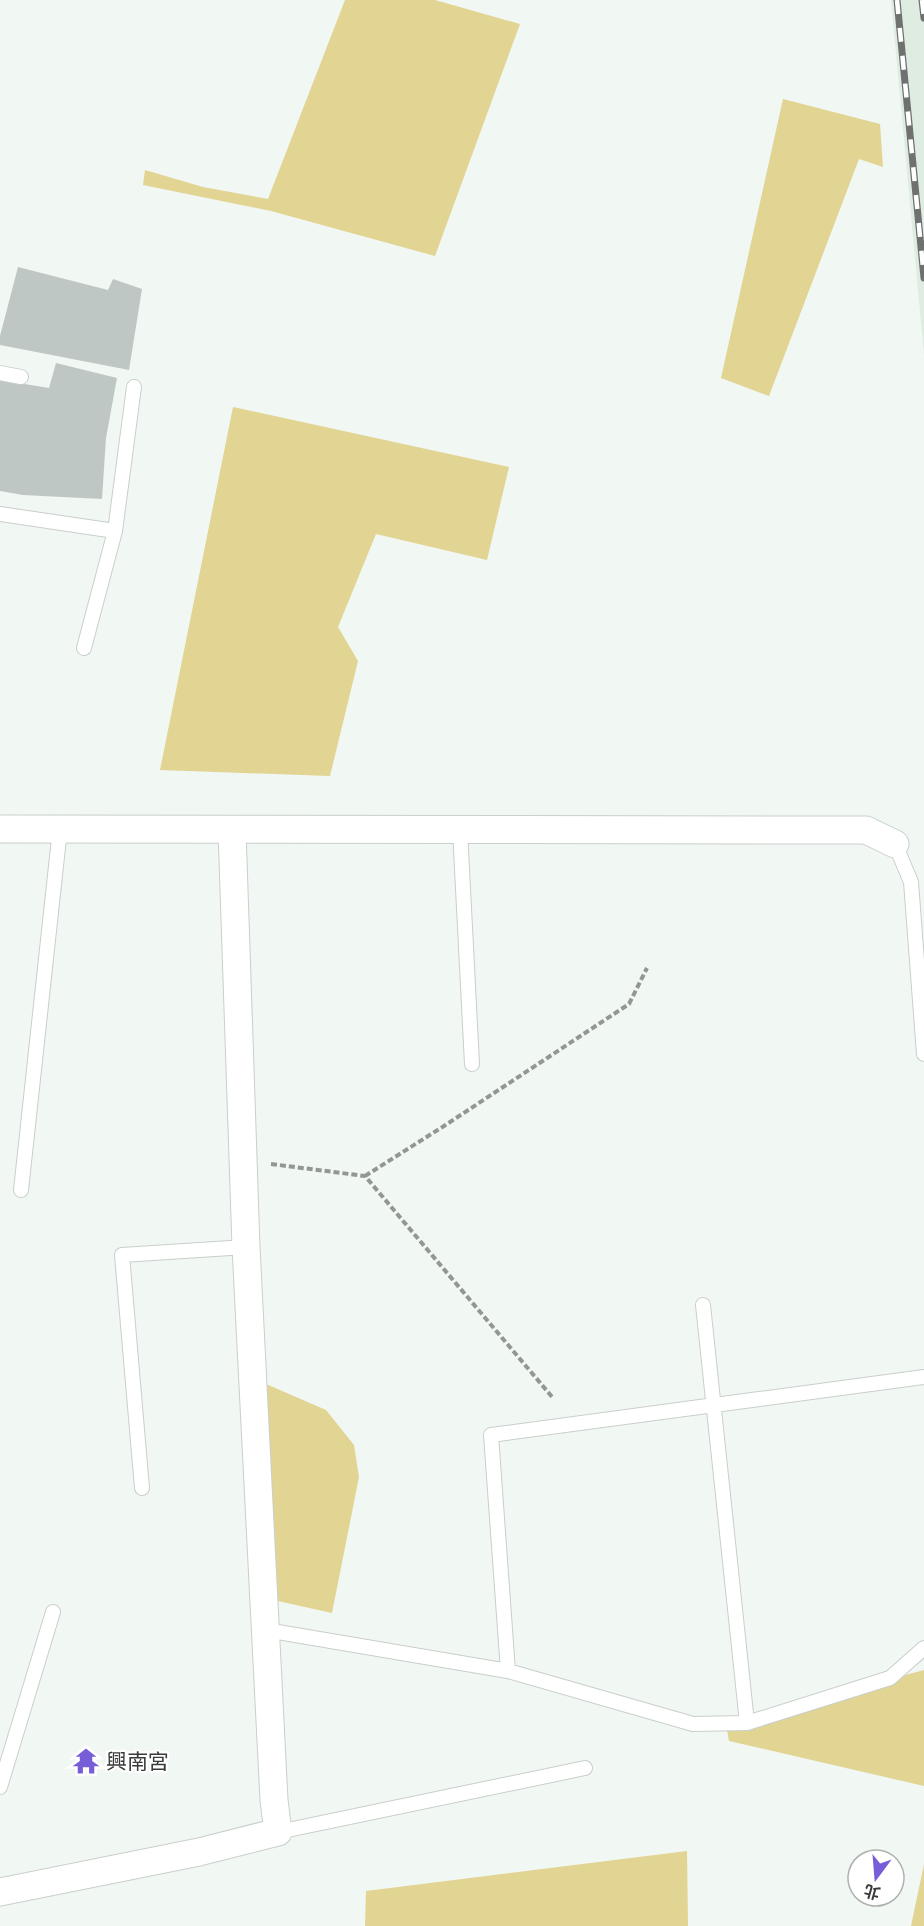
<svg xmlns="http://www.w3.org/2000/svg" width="924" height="1926" font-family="Helvetica,'Noto Sans TC',sans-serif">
  <rect width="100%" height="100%" fill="#f1f7f2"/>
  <path fill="#dfece2" d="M891,0H924V355Z"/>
  <path fill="#e2d493" d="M345,0H435L520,24L435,256L271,211L143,185L145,170L203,187L268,199Z
    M783,99L880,124L883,167L859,159L769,396L721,378Z
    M233,407L509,467L487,560L376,534L338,627L358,661L330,776L160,770Z
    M266,1384L326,1410L354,1445L359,1477L332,1613L278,1601Z
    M924,1670V1786L729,1741L726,1724Z
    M687,1851L688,1926H365L366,1891Z
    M924,1864V1926H911Z"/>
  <path fill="#bfc7c5" d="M18,267L108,290L113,279L142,289L129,370L0,345V336Z
    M56,363L117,378L106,438L102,499L23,495L0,491V380L49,388Z"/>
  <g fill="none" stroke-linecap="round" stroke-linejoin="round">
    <g stroke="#c9cfca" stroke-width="16">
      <path id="service" d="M0,373L21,377
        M0,514L115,531
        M84,648L115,531L134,387
        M460,830L472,1064
        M895,844L911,882L924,1054
        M21,1190L60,829
        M703,1305L747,1723
        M142,1488L122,1255L246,1247
        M266,1630L508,1671L693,1724L747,1723L890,1678L924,1648
        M508,1671L491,1435L924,1377
        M0,1787L53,1612
        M278,1832L585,1768"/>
    </g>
    <g stroke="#c9cfca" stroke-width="29">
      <path id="minor" d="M0,829L866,830L895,844
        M0,1892L199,1852L278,1832L274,1800L246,1247L232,830"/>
    </g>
    <path stroke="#939794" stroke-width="4" stroke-dasharray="6 3" stroke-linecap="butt" d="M271,1164L365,1176L553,1398
      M365,1176L444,1126L629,1004L647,968"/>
    <use href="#service" stroke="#fff" stroke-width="14"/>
    <use href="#minor" stroke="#fff" stroke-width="27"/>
    <g stroke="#6e716f" stroke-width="7">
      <path id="rail" d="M897,0L924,278
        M922,0L924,18"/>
    </g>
    <use href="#rail" stroke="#fff" stroke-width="4.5" stroke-dasharray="14" stroke-linecap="butt"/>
  </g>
  <defs>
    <g id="temple-bare" transform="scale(2.07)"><path d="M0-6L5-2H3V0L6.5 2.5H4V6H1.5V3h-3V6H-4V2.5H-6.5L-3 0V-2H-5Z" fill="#775ed8" stroke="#fff" stroke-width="2.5" paint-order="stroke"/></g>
  </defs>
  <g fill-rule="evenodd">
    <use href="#temple-bare" x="86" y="1761"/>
  </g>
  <g text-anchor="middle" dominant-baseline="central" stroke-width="4.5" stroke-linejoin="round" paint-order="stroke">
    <g font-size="21" fill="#383b39" stroke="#fff" text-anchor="start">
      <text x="106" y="1761">興南宮</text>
    </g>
  </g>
  <g transform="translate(876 1878) rotate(196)"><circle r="28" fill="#ffffff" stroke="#afb1b0" stroke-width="1.5"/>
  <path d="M0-4.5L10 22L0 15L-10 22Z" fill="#775ed8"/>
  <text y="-9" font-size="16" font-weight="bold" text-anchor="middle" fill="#383b39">北</text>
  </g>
</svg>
